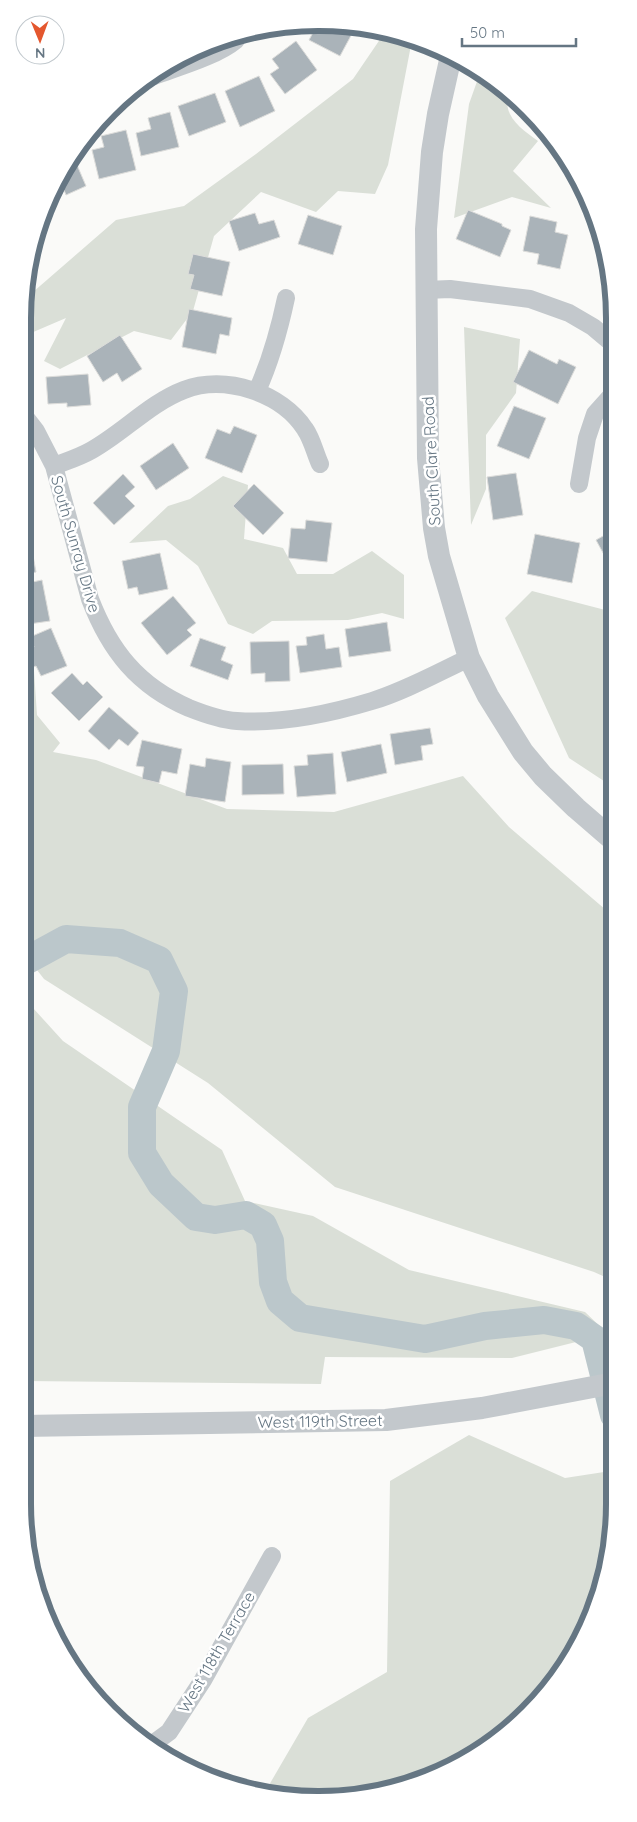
<svg xmlns="http://www.w3.org/2000/svg" width="637" height="1822" font-family="Quicksand,sans-serif">
  <rect width="100%" height="100%" fill="#fafaf8"/>
  <path fill="#dadfd7" d="M385,32L395,33L412,40L388,165L375,194L338,191L316,212L261,192L214,236L193,311L171,340L134,331L60,369L44,361L66,318L24,336C19,326 24,310 25,299L116,220L184,206L256,154L353,79Z
    M480,73L508,96C503,117 523,130 538,141L513,171L551,208L512,197L454,218L469,104Z
    M464,327L520,339L516,393L486,435V489L471,525Z
    M223,476L248,485L244,539L283,548L297,574H333L372,551L404,575V619L382,613L348,620L272,621L253,634L228,624L198,566L166,540L129,543L168,506L190,499Z
    M532,591L613,612V787L569,758L505,618Z
    M22,640L34,671L37,715L60,743L53,752L96,760L227,809L334,812L463,776L509,827L613,916L614,1281L594,1272L335,1187L208,1083L44,979L23,952Z
    M23,997L63,1041L222,1150L245,1201L313,1216L409,1270L585,1312L608,1334L512,1358L325,1357L321,1384L23,1381Z
    M469,1435L565,1478L604,1472L614,1491V1504L604,1580L564,1668L483,1749L395,1789L280,1797L265,1792L308,1718L387,1672L390,1481Z"/>
  <g fill="none" stroke-linecap="round" stroke-linejoin="round">
    <path stroke="#bbc7cb" stroke-width="28" d="M22,963L66,939L120,943L159,960L174,991L166,1051L142,1107V1153L161,1184L196,1217L215,1220L246,1215L263,1225L270,1241L273,1282L280,1301L300,1318L425,1339L485,1326L544,1320L576,1326L595,1339L614,1415"/>
  </g>
  <path fill="#aab3b9" stroke="#dcdcda" d="M316,27L354,30L340,56L309,40Z
    M296,41L317,70L285,94L270,74L279,68L272,59Z
    M259,76L275,111L240,127L225,91Z
    M215,93L226,122L189,136L178,106Z
    M514,101L526,111L516,113Z
    M170,112L179,147L141,156L136,133L151,129L148,118Z
    M126,130L136,170L99,179L92,150L104,147L101,136Z
    M561,153L570,167L558,163Z
    M74,158L86,186L66,195L64,190L57,193Z
    M468,210L502,224V226L511,230L500,257L456,239Z
    M255,213L259,224L274,220L280,237L239,251L229,221Z
    M308,215L342,226L333,255L298,244Z
    M530,216L557,222L555,232L568,235L560,269L537,264L539,254L523,251Z
    M193,254L230,262L222,296L190,289L194,275L188,274Z
    M189,309L232,318L229,336L220,334L216,354L182,347Z
    M120,335L142,369L122,382L117,373L103,382L87,356Z
    M529,350L557,364L559,359L576,367L558,404L513,382Z
    M88,374L91,405L67,407V403L48,404L46,377Z
    M514,406L546,418L529,459L497,446Z
    M234,426L257,435L242,473L205,458L217,429L230,434Z
    M173,443L189,468L156,490L140,466Z
    M516,473L523,515L493,520L487,477Z
    M123,474L135,487L125,496L135,506L114,525L93,503Z
    M254,484L284,513L263,535L233,506Z
    M306,520L332,523L327,562L288,558L291,528L305,529Z
    M612,531L613,571L596,540Z
    M29,534L36,572L22,575V535Z
    M535,534L580,543L572,583L527,574Z
    M160,553L168,589L139,595L137,587L128,589L122,561Z
    M42,580L50,621L22,625V598H25L23,584Z
    M173,596L196,623L187,630L192,635L167,655L141,623Z
    M387,622L391,651L349,657L345,629Z
    M51,628L67,666L41,676L36,666L28,669L22,656V652L34,647L30,637Z
    M324,634L326,649L339,647L342,667L300,673L296,646L307,645L306,637Z
    M200,638L226,647L221,660L233,665L228,680L190,666Z
    M289,641L290,681L265,682V673L251,674L250,642Z
    M72,673L83,685L87,681L103,697L79,721L51,693Z
    M109,707L139,733L128,746L119,739L109,750L88,731Z
    M430,728L433,744L421,746L423,760L395,765L390,734Z
    M142,740L182,749L177,774L162,771L159,783L142,779L144,767L136,766Z
    M381,744L387,773L347,782L341,752Z
    M333,753L336,794L297,797L294,766L308,765L307,755Z
    M206,758L231,762L225,802L185,796L190,764L205,767Z
    M283,764L284,794L242,795V765Z"/>
  <g fill="none" stroke-linecap="round" stroke-linejoin="round">
    <path stroke="#c3c8cc" stroke-width="18" d="M154,76C178,67 217,56 236,40
      M426,290L450,289L530,299L569,313L593,327L612,343
      M257,391C271,360 279,331 286,298
      M22,413L36,431L54,466L90,599C110,651 138,686 189,708C204,714 221,720 237,721C281,724 329,714 372,701C405,691 437,673 469,658
      M54,466C67,461 80,457 92,450C124,432 150,403 184,390C225,374 282,393 305,429C312,439 315,453 320,464
      M579,484L587,438L595,414L612,395
      M154,1743L169,1732L203,1680L272,1556"/>
    <path stroke="#c3c8cc" stroke-width="22" d="M451,56L438,114L432,152L426,229L428,458L434,528L439,556L469,658L488,696L523,752L543,776L576,808L613,840
      M22,1426L386,1420L482,1408L614,1383"/>
  </g>
  <g text-anchor="middle" dominant-baseline="central" stroke-width="5" stroke-linejoin="round" paint-order="stroke">
    <g font-size="16" fill="#657683" stroke="#fff">
      <text transform="translate(431 461) rotate(-93)">South Clare Road</text>
      <text transform="translate(76 544) rotate(74)">South Sunray Drive</text>
      <text transform="translate(320 1421) rotate(-1)">West 119th Street</text>
      <text transform="translate(216 1652) rotate(-60)">West 118th Terrace</text>
    </g>
  </g>
  <path d="M0 0H637V1822H0ZM318 31H319A287 287 0 0 1 606 318V1504A287 287 0 0 1 319 1791H318A287 287 0 0 1 31 1504V318A287 287 0 0 1 318 31Z" fill="#fff" fill-rule="evenodd"/>
  <path fill="none" stroke="#657683" stroke-width="6" d="M318 31H319A287 287 0 0 1 606 318V1504A287 287 0 0 1 319 1791H318A287 287 0 0 1 31 1504V318A287 287 0 0 1 318 31Z"/>
  <g transform="translate(40 40) rotate(179)"><circle r="24" fill="#ffffff" stroke="#c1c8cd"/>
  <path d="M0-4L9 19L0 12L-9 19Z" fill="#e4572e"/>
  <text y="-8" font-size="14" font-weight="bold" text-anchor="middle" fill="#657683">N</text>
  </g>
  <path d="M462 38v8h114v-8" fill="none" stroke="#657683" stroke-width="2.5"/>
  <text x="470" y="38" font-size="15" fill="#657683" stroke="#ffffff" stroke-width="4" paint-order="stroke">50 m</text>
</svg>
